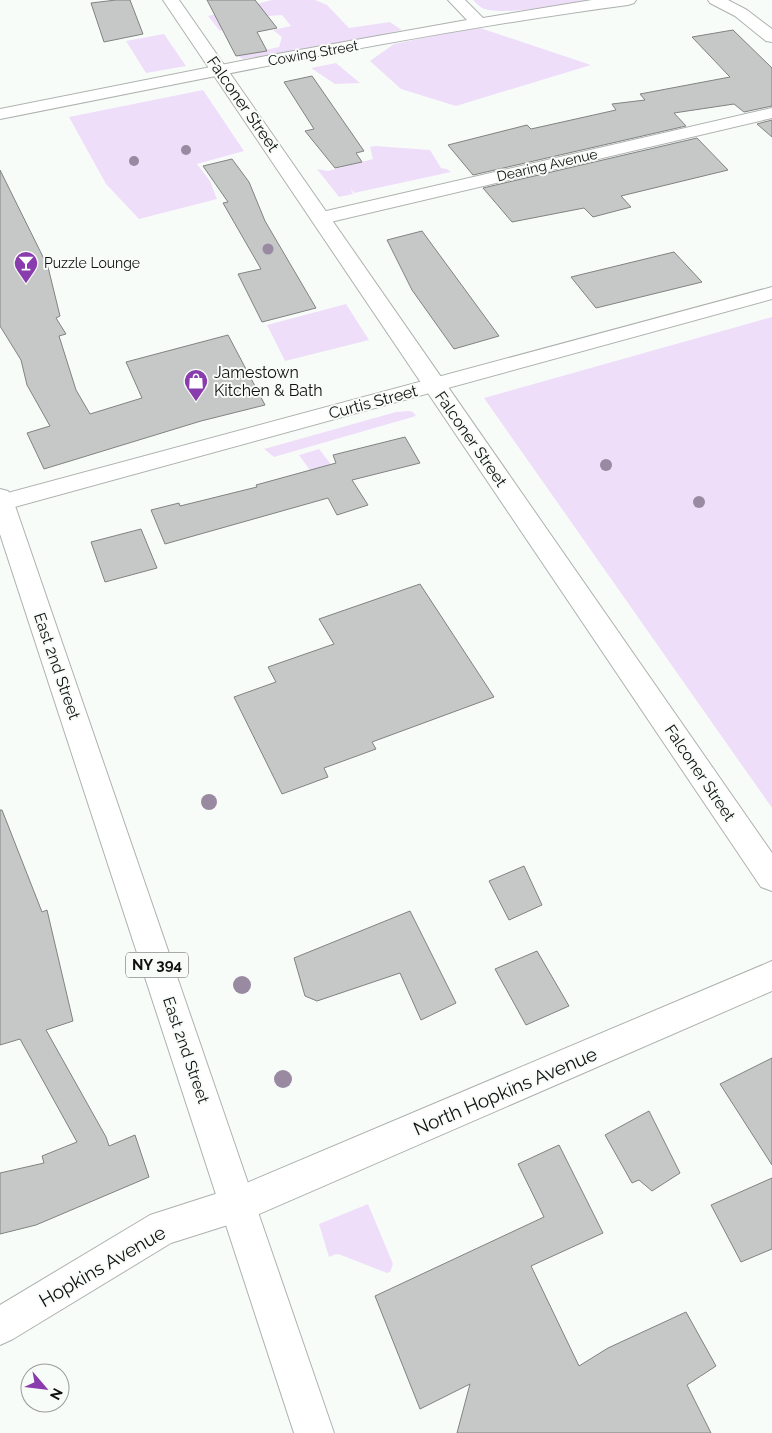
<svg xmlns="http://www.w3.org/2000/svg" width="772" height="1433" font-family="Raleway,sans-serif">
  <rect width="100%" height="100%" fill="#f8fcf9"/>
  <path fill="#efdef9" d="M272,0H315L327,5L349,28L390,22L402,30L360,40L243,59L238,56L279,47L282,37L273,30L291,26L282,15L268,16L259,12L220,31L208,16Z
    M473,0H596C573,3 501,17 482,8C479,6 476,3 473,0Z
    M477,27L591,65L456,106L401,89L370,61L394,44Z
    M164,34L186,66L146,73L126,41Z
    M336,63L360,83L335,84L311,68Z
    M203,90L244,151L197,164L210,181L217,199L139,219L106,184L69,117Z
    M375,146L430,150L441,168L447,169L451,172L354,193L350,188L353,194L339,197L317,169L328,171L373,159L370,147Z
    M346,304L369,340L285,361L267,325Z
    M772,317V808L484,398Z
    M409,411L413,412L416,416L274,457L264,449L396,412Z
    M319,449L343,480L323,488L299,455Z
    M368,1204L393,1264L390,1272L387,1273L341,1255L336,1254L329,1257L319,1224Z"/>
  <path fill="#c5c8c6" stroke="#808381" d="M116,0H130L143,34L104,42L91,3Z
    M207,0H255L277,28L257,32L267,51L236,56Z
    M733,30L772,68V106L744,112L734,104L674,113L686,126L473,175L448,145L527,125L531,129L616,110L612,104L645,100L640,94L730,77L692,37Z
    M312,76L364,151L356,153L362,162L335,168L305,131L314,129L284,82Z
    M772,120V137L757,124Z
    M697,138L728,170L621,196L631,207L593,217L584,208L512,222L483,188Z
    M232,159L249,182L265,221L316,308L262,322L238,274L261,269L223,203L228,202L203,166Z
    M0,170L48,267L60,316L56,318L66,334L59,336L76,390L90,414L142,398L126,362L228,335L265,405L201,421L44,469L27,433L50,426L27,385L21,360L0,326Z
    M422,231L499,336L454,349L412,290L387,240Z
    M674,252L702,282L596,308L571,277Z
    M405,437L420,463L352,480L368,505L337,515L328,498L165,544L151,510L179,503L180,506L257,487L256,485L336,463L333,455Z
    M141,529L157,568L105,582L91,542Z
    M420,584L494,697L372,742L376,749L324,768L328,777L282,794L234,697L276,682L268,667L334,644L319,619Z
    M0,810H2L42,912L47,910L73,1021L46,1030L106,1137L109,1146L135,1135L149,1177L36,1225L0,1234V1173L44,1163L42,1156L77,1142L20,1039L0,1045Z
    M524,866L542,905L509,920L489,881Z
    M410,911L456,1003L421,1020L400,973L317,1001L305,996L294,958Z
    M537,951L569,1006L526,1025L495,969Z
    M772,1058V1165L720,1084Z
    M649,1111L680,1173L652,1191L639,1180L632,1183L605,1135Z
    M559,1145L603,1233L531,1266L579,1366L608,1348L686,1312L716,1366L687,1385L711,1433H457L470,1384L420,1409L375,1296L544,1217L518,1164Z
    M772,1178V1249L741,1262L711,1205Z"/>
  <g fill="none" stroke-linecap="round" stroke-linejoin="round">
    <g stroke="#aeb2af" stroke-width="2">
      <path id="minor" d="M448,0H465L483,18L592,0H636L634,3L628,5C417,33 208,78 0,119V109L266,56L467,20Z
        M708,0H728L747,10L772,29V42L766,41L735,16L710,3Z
        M772,108V118L322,224L315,222L312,218L315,214L322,212Z
        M772,287V299L0,511V495Z
        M772,961V991L250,1218L171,1243L13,1339L0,1345V1305L150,1215L237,1187Z"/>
    </g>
    <g stroke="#aeb2af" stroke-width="2">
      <path id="tertiary" d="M163,0H179L772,853V891L761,887Z"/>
    </g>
    <g stroke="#aeb2af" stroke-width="2">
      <path id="primary" d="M0,489L8,491L12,497L334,1433H294L0,534Z"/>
    </g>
    <use href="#minor" fill="#fff" fill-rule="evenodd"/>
    <use href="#tertiary" fill="#fff" fill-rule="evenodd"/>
    <use href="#primary" fill="#fff" fill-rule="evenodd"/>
  </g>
  <g fill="#998aa2">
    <circle cx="186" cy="150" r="5"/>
    <circle cx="134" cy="161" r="5"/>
    <circle cx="268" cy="249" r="5.5"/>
    <circle cx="606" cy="465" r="6"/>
    <circle cx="699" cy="502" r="6"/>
    <circle cx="209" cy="802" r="8"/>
    <circle cx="242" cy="985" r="9"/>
    <circle cx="283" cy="1079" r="9"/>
  </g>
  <defs>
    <g id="bar-pin" transform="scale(1.25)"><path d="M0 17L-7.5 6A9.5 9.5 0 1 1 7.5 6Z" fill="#893cae" stroke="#f8fcf9"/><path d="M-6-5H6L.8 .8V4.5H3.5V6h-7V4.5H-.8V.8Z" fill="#fff"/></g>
    <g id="shop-pin" transform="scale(1.25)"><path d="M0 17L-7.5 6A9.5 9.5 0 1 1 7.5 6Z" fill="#893cae" stroke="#f8fcf9"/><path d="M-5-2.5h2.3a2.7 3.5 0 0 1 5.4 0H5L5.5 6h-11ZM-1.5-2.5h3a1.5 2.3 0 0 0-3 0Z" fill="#fff"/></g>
  </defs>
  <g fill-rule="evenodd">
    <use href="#bar-pin" x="26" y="263"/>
    <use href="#shop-pin" x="196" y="381"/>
  </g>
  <g text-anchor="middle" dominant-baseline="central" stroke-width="4" stroke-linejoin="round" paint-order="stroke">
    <g font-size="14" fill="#0f1010" stroke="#f8fcf9">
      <text transform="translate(313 53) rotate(-10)">Cowing Street</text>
      <text transform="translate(547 165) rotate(-13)">Dearing Avenue</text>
    </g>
    <g font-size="14" fill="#0f1010" stroke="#f8fcf9" text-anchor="start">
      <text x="44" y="263">Puzzle Lounge</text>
    </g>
    <rect fill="#f8fcf9" stroke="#555756" stroke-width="1" x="126" y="952.5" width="62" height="25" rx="4"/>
    <g font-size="15" font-weight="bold" fill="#0f1010">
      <text x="157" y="965">NY 394</text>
    </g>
    <g font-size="16" fill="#0f1010" stroke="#f8fcf9">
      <text transform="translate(243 104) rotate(55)">Falconer Street</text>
      <text transform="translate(373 402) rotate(-15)">Curtis Street</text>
      <text transform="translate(471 439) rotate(55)">Falconer Street</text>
      <text transform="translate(57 666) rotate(71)">East 2nd Street</text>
      <text transform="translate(700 773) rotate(56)">Falconer Street</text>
      <text transform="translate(186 1050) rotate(71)">East 2nd Street</text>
    </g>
    <g font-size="16" fill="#0f1010" stroke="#f8fcf9" text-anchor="start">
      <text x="214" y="372">Jamestown<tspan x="214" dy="18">Kitchen &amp; Bath</tspan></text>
    </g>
    <g font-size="19" fill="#0f1010" stroke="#f8fcf9">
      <text transform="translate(505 1091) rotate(-23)">North Hopkins Avenue</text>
      <text transform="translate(102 1266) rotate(-30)">Hopkins Avenue</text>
    </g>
  </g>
  <g transform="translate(45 1388) rotate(118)"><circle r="24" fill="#f8fcf9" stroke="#9b9e9c"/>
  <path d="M0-4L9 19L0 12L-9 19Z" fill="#893cae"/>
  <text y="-8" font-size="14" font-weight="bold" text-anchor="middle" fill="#0f1010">N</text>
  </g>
</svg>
